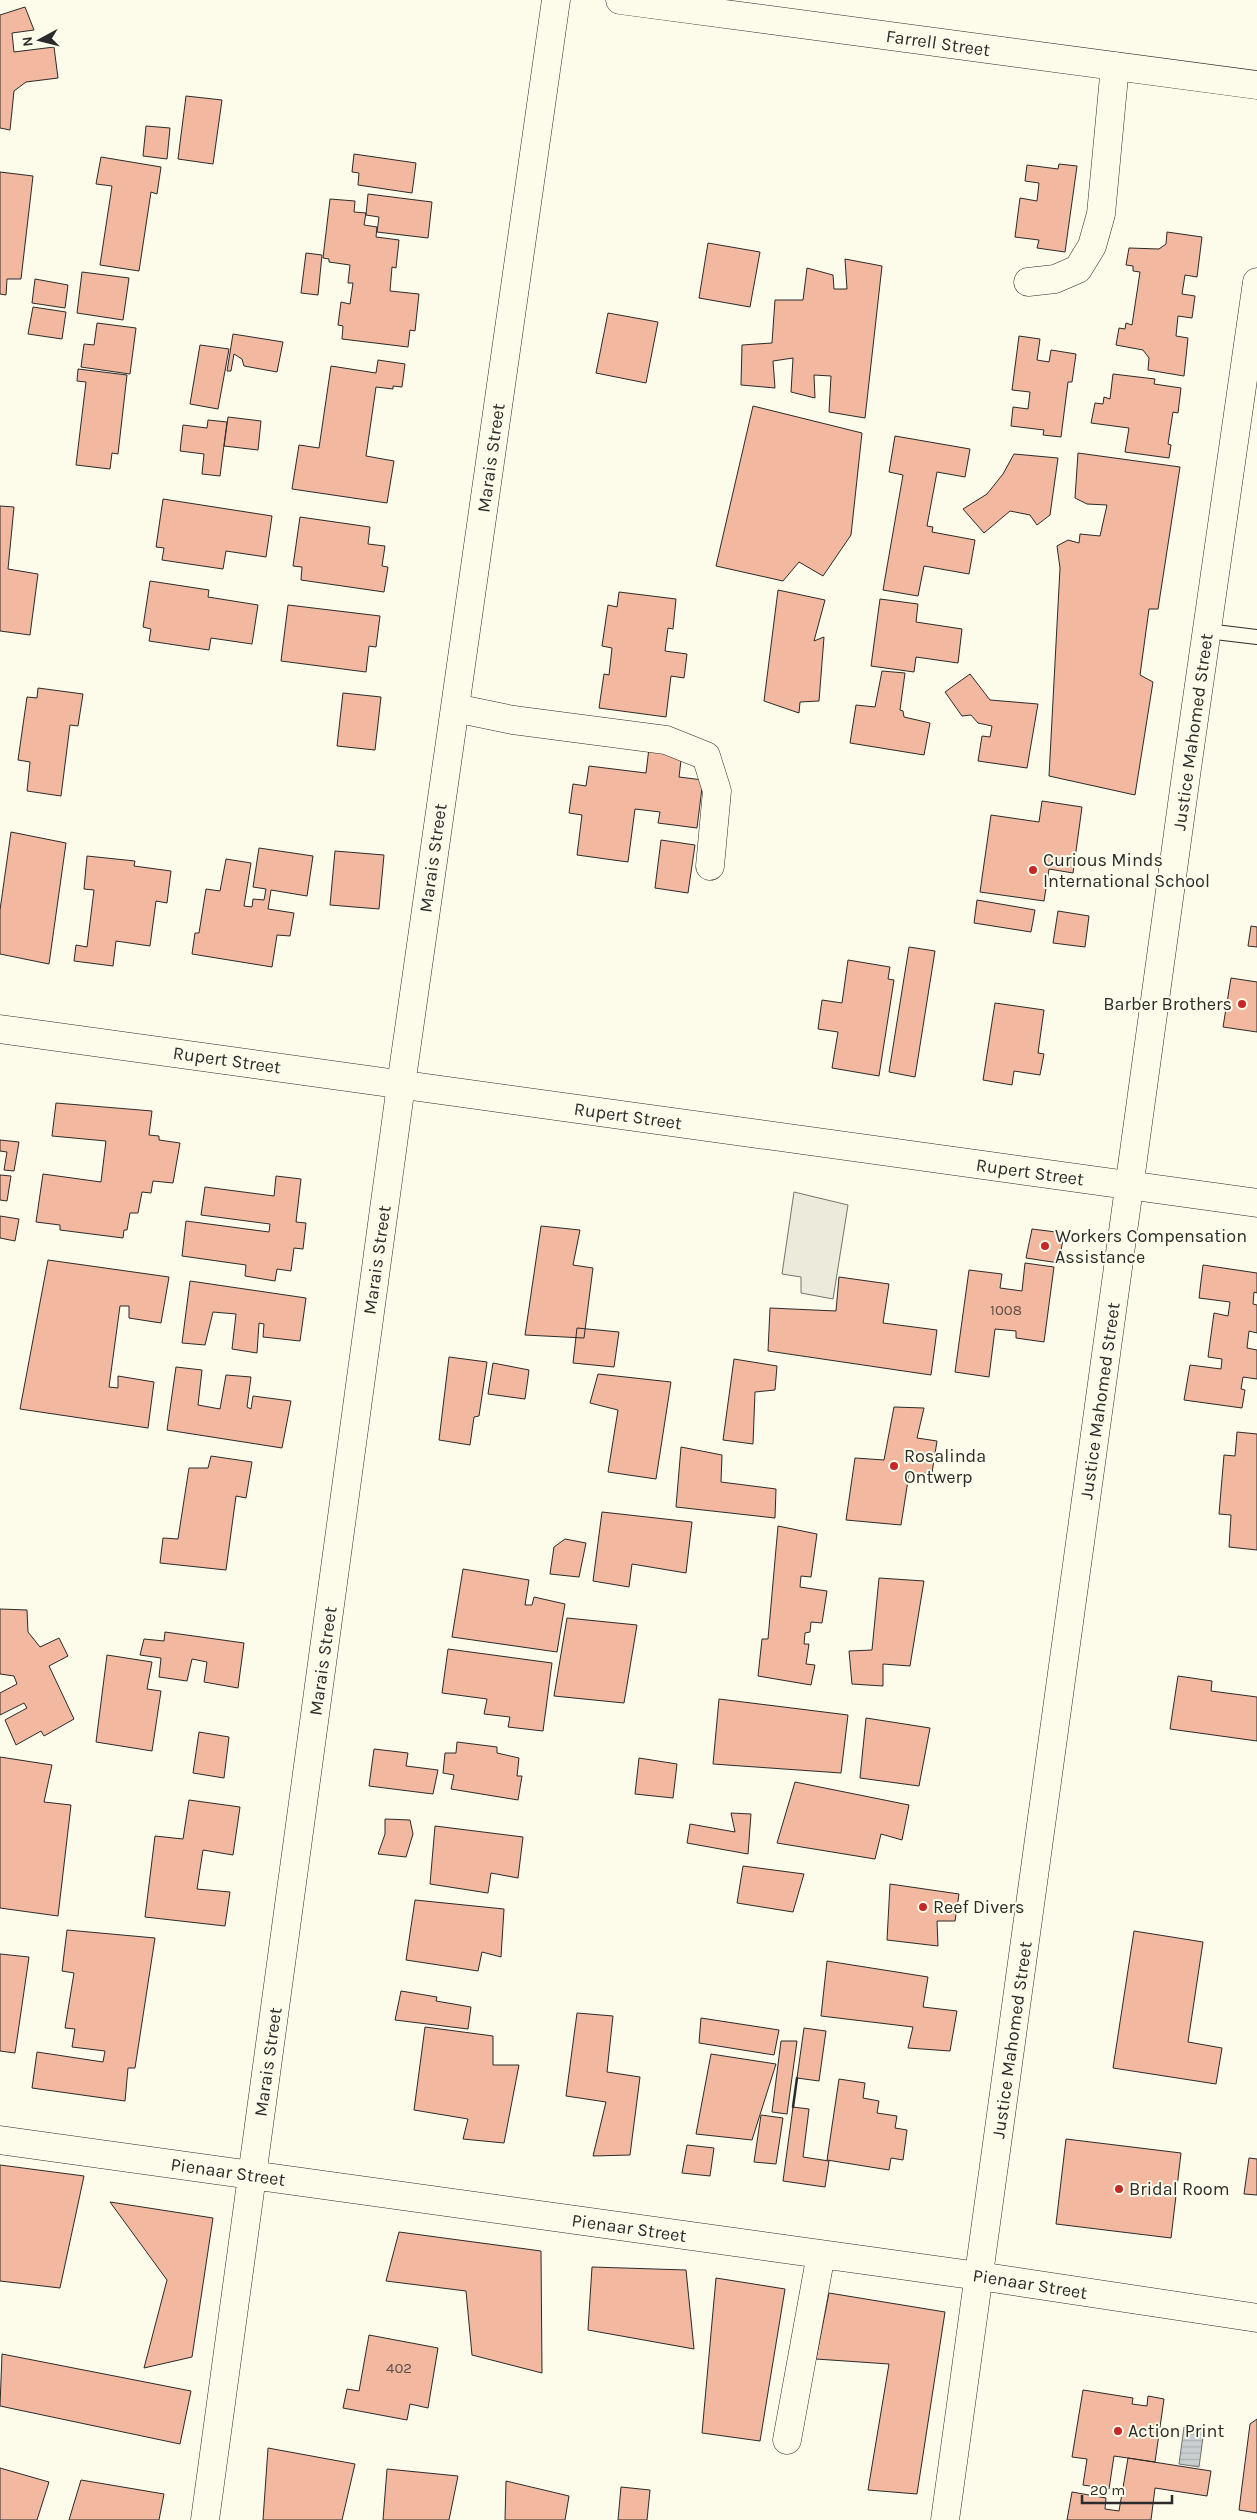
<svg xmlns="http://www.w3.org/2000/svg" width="1257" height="2520" font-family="Karla,sans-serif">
  <defs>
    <pattern id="water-rules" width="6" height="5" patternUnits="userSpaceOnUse" patternTransform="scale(1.25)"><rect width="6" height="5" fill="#c7d0d0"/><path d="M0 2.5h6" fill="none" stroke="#abb3b3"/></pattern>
  </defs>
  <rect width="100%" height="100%" fill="#fdfbea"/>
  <path fill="#eceadb" stroke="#74746e" d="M794,1192L848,1205L833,1299L801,1293V1277L782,1274Z"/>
  <path fill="url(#water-rules)" stroke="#74746e" d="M1184,2427L1204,2430L1199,2467L1179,2464Z"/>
  <path fill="#f2b8a0" stroke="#2b2b2b" d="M25,7L34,30L12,33L14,52L54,47L58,78L26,82L14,91L10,130L0,128V15Z
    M186,96L222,100L213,164L178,159Z
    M146,126L170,128L167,159L143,156Z
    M354,154L416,163L412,193L358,185L359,173L352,172Z
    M101,157L161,167L157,194L151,192L139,271L100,265L112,186L96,184Z
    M1059,164L1077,166L1065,252L1037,248L1039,240L1015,237L1020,198L1037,201L1039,183L1025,181L1027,165L1058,169Z
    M0,172L33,176L21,279H7L6,295L0,294Z
    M368,194L432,202L428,238L377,232L379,217L366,215Z
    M330,199L355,201L354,212L366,213L364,225L377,227L376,237L399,240L396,268L392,267L390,291L419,294L415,331L410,330L408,347L342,339L343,326L338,325L341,302L350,304L353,283H348L350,265L329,262V259L323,258Z
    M1167,232L1202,237L1197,277L1185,275L1182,294L1195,296L1192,318L1178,316L1176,336L1188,338L1184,376L1148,370L1149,358L1143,350L1116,345L1119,328L1125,329L1126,323L1132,325L1140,272L1133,271V266L1126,265L1129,248L1159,249L1166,244Z
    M708,243L760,252L750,307L699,298Z
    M306,253L322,255L318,295L301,293Z
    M845,259L882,266L865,418L829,412L831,376L814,375L815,398L791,392L793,358L773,361L775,388L741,385L742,345L772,343L775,300H803L807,268L833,275L834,289H847Z
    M82,272L129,278L123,320L77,313Z
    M35,279L68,285L65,308L32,303Z
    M33,307L66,312L62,339L28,334Z
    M608,313L658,322L646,383L596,373Z
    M97,323L136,328L130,374L81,367L84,344L94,345Z
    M233,334L283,342L277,372L244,366L242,359L234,354L231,371H227Z
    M1019,336L1040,339L1037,360L1049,362L1051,350L1076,354L1072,382H1068L1061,437L1043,435L1044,430L1011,426L1013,407L1028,409L1030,392L1012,390Z
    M200,345L229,349L218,409L190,404Z
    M378,360L405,364L402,387L393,386V389L376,387L366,456L394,461L387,503L292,489L299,445L319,448L331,366L376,373Z
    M78,369L127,375L118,454L112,453L110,469L76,465L86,382L77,381Z
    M1113,374L1155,379L1154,384L1181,388L1178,413L1173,412L1168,444L1171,445L1169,458L1125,452L1129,428L1091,423L1095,403L1103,404L1104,397L1110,399Z
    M753,406L862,433L851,535L823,576L799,562L783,581L716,566Z
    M228,417L261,421L258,450L224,446Z
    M208,420L227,422L220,476L202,474L204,454L180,451L183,425L207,428Z
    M895,436L970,449L965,477L937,472L927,526L933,527L932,532L975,540L969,574L924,566L918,596L883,590L903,475L889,472Z
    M1078,453L1180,467L1158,609H1149L1140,675L1153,682L1135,795L1049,776L1060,568L1057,546L1068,540L1079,543L1080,534L1100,536L1107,505L1087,504L1075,498Z
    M1014,454L1058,458L1050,515L1037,525L1030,515L1010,511L984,533L963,509L987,494L1003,474Z
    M163,499L272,516L266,557L226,551L223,569L162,560L164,548L156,547Z
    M0,506L14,507L8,569L38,574L30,635L0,631Z
    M300,517L370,527L368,544L385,546L382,566L388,567L384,592L301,580L302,567L293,566Z
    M150,581L209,590L208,597L258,605L252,644L211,638L209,650L149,641L151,629L143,627Z
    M778,590L825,600L814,641L824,637L819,701L800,702L799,713L764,701Z
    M619,592L676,599L673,629L668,628L665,651L687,654L684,678L671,676L666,717L599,708L604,674L609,675L612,648L602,646L608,605L617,607Z
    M880,599L918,604L916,622L962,629L958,663L916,657L914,672L871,666Z
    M288,605L380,616L376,647L369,646L366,672L281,661Z
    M882,671L905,673L900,710L903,711L904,717L930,723L924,755L850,743L856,705L875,707Z
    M970,674L990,700L1038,704L1027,768L978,761L982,736L990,737L992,726L978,723L971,715L962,716L945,692Z
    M38,688L83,694L78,726L70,725L61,796L27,791L30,762L18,760L27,697L37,698Z
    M343,693L381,697L375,750L337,746Z
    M649,748L682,752L679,777L703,780L697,828L658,823L660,812L635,809L628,862L577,855L582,815L569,813L573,784L586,786L589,766L646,773Z
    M1042,801L1082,807L1073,873L1049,869L1044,901L980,892L991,815L1039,822Z
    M11,832L66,843L49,964L0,954V910Z
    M661,840L695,845L688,893L655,888Z
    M259,848L313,856L307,896L271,890L268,909L294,913L290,936L277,935L272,967L192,954L195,933H199L206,889L220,891L226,859L251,863L244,906L252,907L253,899L264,900L266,889L253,887Z
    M335,851L384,855L379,909L330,905Z
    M87,856L135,861L134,866L171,871L167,903L156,901L150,946L116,941L113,966L74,961L76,945L87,947L94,890L84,889Z
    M977,900L1035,910L1031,932L974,923Z
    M1058,911L1089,916L1085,947L1053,943Z
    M1251,926L1257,927V947L1248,946Z
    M909,947L935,951L915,1077L889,1072Z
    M848,960L890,967L888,979L894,980L879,1076L832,1068L838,1032L818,1029L822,1000L842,1003Z
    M1231,978L1257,982V1032L1223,1027Z
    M995,1003L1044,1010L1038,1053L1044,1054L1040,1075L1014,1071L1012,1085L983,1080Z
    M56,1103L152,1111L149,1135L159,1136V1140L180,1143L173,1183L153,1181L151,1193L142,1192L138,1213H130L127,1230H124L123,1238L60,1230V1225L36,1222L43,1174L101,1182L106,1141L52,1136Z
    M0,1140L19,1142L14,1171L4,1170L7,1152L0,1151Z
    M0,1175L11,1176L7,1201L0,1200Z
    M276,1176L301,1179L296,1222L306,1223L303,1249L294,1248L291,1271L277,1269L275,1281L245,1276L246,1265L182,1256L186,1221L269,1232L270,1224L201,1215L205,1187L274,1196Z
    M0,1216L19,1219L15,1241L0,1238Z
    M541,1226L580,1230L573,1265L593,1268L584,1338L525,1335Z
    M1032,1229L1064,1233L1059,1263L1026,1258Z
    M48,1260L169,1277L161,1323L129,1318V1306H120L109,1387L118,1388V1376L154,1382L148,1428L20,1409Z
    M1025,1263L1054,1267L1044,1342L1016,1338V1331L995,1329L989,1377L955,1372L969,1270L1002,1274L1000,1288L1022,1291Z
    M1203,1265L1257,1273V1293L1254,1292L1253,1304L1257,1305V1333L1249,1331L1247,1348L1257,1350V1379L1243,1377L1241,1389L1245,1390L1242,1408L1184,1400L1190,1365L1221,1369L1222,1359L1208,1357L1214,1313L1228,1316L1230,1302L1199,1298Z
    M839,1277L889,1284L883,1323L937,1330L931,1375L768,1351L770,1308L836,1311Z
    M190,1281L306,1298L300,1341L263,1337L264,1324L259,1323L257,1353L232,1349L236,1314L213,1312L205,1345L182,1343Z
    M577,1328L619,1332L614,1367L573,1363Z
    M449,1357L487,1362L479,1416L474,1417L470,1445L439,1440Z
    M734,1359L777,1366L775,1390L755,1392L753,1444L723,1440Z
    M493,1363L529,1370L525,1399L488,1394Z
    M176,1367L202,1370L198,1405L220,1409L226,1375L251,1377L247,1407L251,1409L253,1396L291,1401L282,1448L167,1430Z
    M598,1374L671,1382L656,1479L608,1472L618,1410L590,1403Z
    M894,1407L924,1408L917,1438L937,1441L932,1473L909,1474L901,1525L846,1520L855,1458L884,1460Z
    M1237,1432L1257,1434V1550L1229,1547L1231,1515L1219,1514L1224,1455L1235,1456Z
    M681,1447L722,1455L721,1482L776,1489L775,1518L676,1507Z
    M211,1456L252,1462L246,1498L236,1496L226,1570L160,1563L163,1538L178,1539L189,1468H208Z
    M602,1512L692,1522L686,1573L632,1564L629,1587L593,1581Z
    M778,1526L817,1534L811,1577L801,1576L800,1587L827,1591L822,1623L811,1622L810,1632L805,1633L804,1644H809L806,1664L815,1665L811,1685L758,1676L762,1639H768Z
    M565,1539L586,1543L579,1577L550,1574L554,1547Z
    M463,1569L529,1580L525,1605H532L534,1597L565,1604L557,1652L452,1637Z
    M879,1578L924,1581L910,1666L883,1664V1686L852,1684L849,1651L872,1650Z
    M0,1609L27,1610L28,1632L40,1647L59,1638L68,1656L49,1666L74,1719L44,1736L41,1731L16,1745L5,1720L27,1708L24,1703L0,1715V1693L17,1684L14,1676L0,1674Z
    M567,1618L637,1625L624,1703L554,1696Z
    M165,1632L244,1643L238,1688L204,1682L207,1662L192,1659L187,1681L159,1677L161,1658L140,1655L144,1639L164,1641Z
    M448,1649L552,1663L543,1731L508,1727L510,1717L484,1714L487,1699L442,1693Z
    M107,1655L152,1662L147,1689L161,1691L152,1751L96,1742Z
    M1178,1676L1212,1681L1211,1691L1257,1697V1741L1170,1729Z
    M719,1699L848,1715L841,1773L713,1764Z
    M866,1718L930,1728L919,1786L860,1778Z
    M199,1732L229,1737L224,1778L193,1773Z
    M457,1742L497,1747V1753L519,1758L517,1776H522L518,1800L451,1789L454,1775L443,1773L445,1753H456Z
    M374,1749L408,1753L406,1766L438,1770L433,1794L369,1786Z
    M0,1757L52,1765L44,1802L71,1805L58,1916L0,1908Z
    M639,1758L677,1764L673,1798L635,1794Z
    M795,1782L909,1805L902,1840L881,1834L875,1859L777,1843Z
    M189,1800L240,1807L233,1855L203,1850L197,1889L230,1892L225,1926L145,1917L155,1836L183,1839Z
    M731,1813L751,1814L748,1854L687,1843L690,1824L735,1832Z
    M385,1819L410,1820L413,1834L406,1857L378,1854L385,1834Z
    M435,1826L523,1837L518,1878L491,1873L488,1893L430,1884Z
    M743,1866L804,1874L793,1912L737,1903Z
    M890,1884L959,1894L955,1921H937L938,1946L887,1940Z
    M415,1900L504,1909L501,1957L482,1952L478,1971L406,1960Z
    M67,1930L155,1938L135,2068H128L125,2101L32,2088L37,2052L103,2062L105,2051L72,2047L75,2029L65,2028L74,1973L62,1971Z
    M1134,1931L1203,1942L1188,2042L1222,2048L1216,2084L1113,2068Z
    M0,1954L29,1957L15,2053L0,2051Z
    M827,1961L928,1977L923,2007L957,2011L950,2051L908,2048L913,2027L821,2016Z
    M401,1991L437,1997L436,2001L471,2007L468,2029L395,2020Z
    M577,2013L613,2016L607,2072L640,2077L630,2155L593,2156L606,2102L566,2096Z
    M701,2018L779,2030L774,2055L699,2043Z
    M425,2027L493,2036V2065H519L504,2143L463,2139L468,2119L414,2110Z
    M804,2028L826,2031L819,2081L797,2078Z
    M781,2041H797L787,2114L772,2112Z
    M711,2054L776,2064L752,2140L696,2134Z
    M839,2079L865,2083L863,2098L879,2101L877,2113L897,2116L895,2128L907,2130L903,2160L891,2158L889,2170L827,2160Z
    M793,2107L809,2109L803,2157L829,2161L825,2187L783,2181Z
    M761,2115L783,2118L776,2164L754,2162Z
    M1066,2139L1181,2153L1171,2238L1056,2224Z
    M687,2145L714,2148L710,2176L682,2173Z
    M1249,2158L1257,2159V2195L1244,2194Z
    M0,2165L84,2176L60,2288L0,2281Z
    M110,2202L213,2218L192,2357L144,2368L167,2280Z
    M399,2232L541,2251L542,2373L472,2355L466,2291L386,2281Z
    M592,2267L686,2270L694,2349L588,2330Z
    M716,2278L785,2289L760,2441L702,2433Z
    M829,2293L945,2312L917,2494L868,2490L889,2364L816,2359Z
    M369,2335L438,2348L428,2408L410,2404L407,2420L343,2408L347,2389L359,2391Z
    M2,2354L191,2391L180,2444L0,2406Z
    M1083,2390L1133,2398L1132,2404L1147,2406L1148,2396L1164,2399L1155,2462L1114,2456L1109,2489L1083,2485L1087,2459L1072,2457Z
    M1257,2419V2513L1239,2510L1250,2424Z
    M268,2448L355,2464L342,2520H263Z
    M1128,2458L1211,2471L1207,2496L1155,2488L1151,2520H1067L1072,2492L1106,2498L1105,2509L1119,2511Z
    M0,2468L49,2482L37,2520H0Z
    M387,2469L458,2476L449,2520H383Z
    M81,2480L164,2494L159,2520H69Z
    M506,2481L569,2496L565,2520H505Z
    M621,2487L650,2490L647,2520H618Z"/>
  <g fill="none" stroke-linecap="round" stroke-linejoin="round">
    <g stroke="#2b2b2b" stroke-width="16">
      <path id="lane" d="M1207,631L1257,637"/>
    </g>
    <g stroke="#2b2b2b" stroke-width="29">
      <path id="street" d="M620,0L1257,85
        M1028,282L1055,279L1078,269L1092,246L1101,214L1115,66
        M455,708L513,720L666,740L706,756L717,791L710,866
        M0,1029L1257,1203
        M0,2140L979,2276L1257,2318
        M787,2440L821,2254
        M205,2520L401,1085L556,0"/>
    </g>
    <g stroke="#2b2b2b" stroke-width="29">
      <path id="secondary" d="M945,2520L1187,768L1257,282"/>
    </g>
    <use href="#lane" stroke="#fdfbea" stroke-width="14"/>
    <use href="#street" stroke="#fdfbea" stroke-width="28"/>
    <use href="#secondary" stroke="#fdfbea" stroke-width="28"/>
    <path stroke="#2b2b2b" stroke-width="2.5" d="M793,2107L797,2078"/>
  </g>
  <g fill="#c62828" stroke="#fdfbea" stroke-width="2">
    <circle cx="1033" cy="870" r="5"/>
    <circle cx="1242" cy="1004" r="5"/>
    <circle cx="1045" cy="1246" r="5"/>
    <circle cx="894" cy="1466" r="5"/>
    <circle cx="923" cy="1907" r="5"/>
    <circle cx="1119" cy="2189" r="5"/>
    <circle cx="1118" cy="2431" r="5"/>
  </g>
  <g text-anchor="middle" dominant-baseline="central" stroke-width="4" stroke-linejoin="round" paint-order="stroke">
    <g font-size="15" fill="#5d4e48">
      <text x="1006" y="1310">1008</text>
      <text x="399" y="2368">402</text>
    </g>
    <g font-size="18" fill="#2b2b2b" stroke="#fdfbea">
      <text transform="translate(938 43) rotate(8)">Farrell Street</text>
      <text transform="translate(491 458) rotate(-82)">Marais Street</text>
      <text transform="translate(1193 732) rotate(-82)">Justice Mahomed Street</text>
      <text transform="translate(433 858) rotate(-82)">Marais Street</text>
      <text transform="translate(227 1060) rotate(8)">Rupert Street</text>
      <text transform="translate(628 1116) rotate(8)">Rupert Street</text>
      <text transform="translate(1030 1172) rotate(8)">Rupert Street</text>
      <text transform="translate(377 1260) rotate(-82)">Marais Street</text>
      <text transform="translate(1100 1401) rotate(-82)">Justice Mahomed Street</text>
      <text transform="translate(323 1661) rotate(-82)">Marais Street</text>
      <text transform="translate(1012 2040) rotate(-82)">Justice Mahomed Street</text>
      <text transform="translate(268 2062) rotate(-82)">Marais Street</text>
      <text transform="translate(228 2172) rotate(8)">Pienaar Street</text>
      <text transform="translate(629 2228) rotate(8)">Pienaar Street</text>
      <text transform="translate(1030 2284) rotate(9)">Pienaar Street</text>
    </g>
    <g font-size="18" fill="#2b2b2b" stroke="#fdfbea" text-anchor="start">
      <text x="1043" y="860">Curious Minds<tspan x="1043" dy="21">International School</tspan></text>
      <text x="1232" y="1004" text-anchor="end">Barber Brothers</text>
      <text x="1055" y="1236">Workers Compensation<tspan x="1055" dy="21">Assistance</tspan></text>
      <text x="904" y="1456">Rosalinda<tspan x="904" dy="21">Ontwerp</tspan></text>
      <text x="933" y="1907">Reef Divers</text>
      <text x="1129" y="2189">Bridal Room</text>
      <text x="1128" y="2431">Action Print</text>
    </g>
  </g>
  <g transform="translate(40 40) rotate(263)" stroke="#fdfbea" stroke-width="4" paint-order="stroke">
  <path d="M0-4L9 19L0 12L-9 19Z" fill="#2b2b2b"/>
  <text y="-8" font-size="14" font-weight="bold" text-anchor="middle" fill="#2b2b2b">N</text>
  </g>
  <path d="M1082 2495v8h90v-8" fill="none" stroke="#2b2b2b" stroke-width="2.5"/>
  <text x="1090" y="2495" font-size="15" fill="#2b2b2b" stroke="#fdfbea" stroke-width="4" paint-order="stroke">20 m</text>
</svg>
